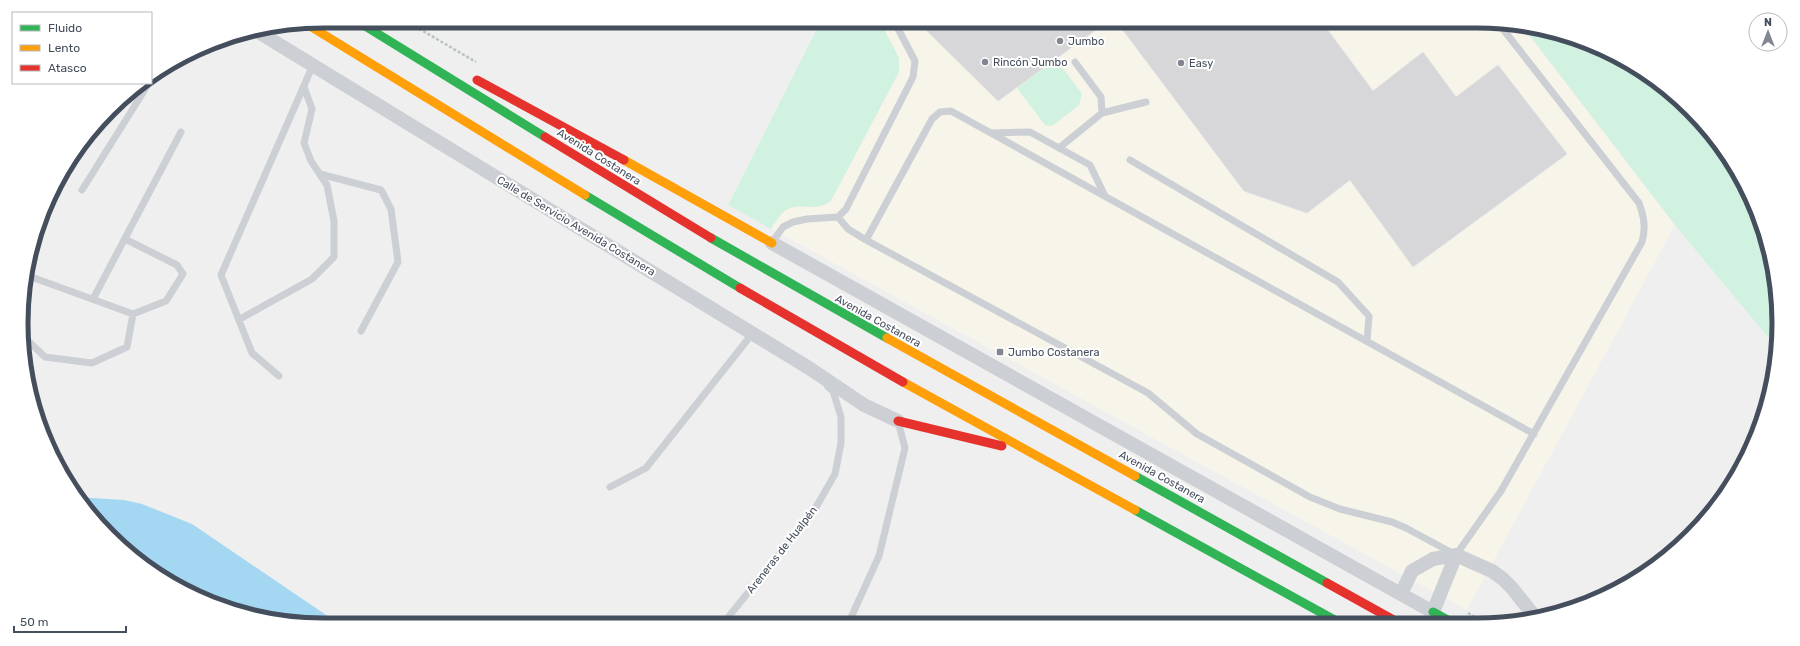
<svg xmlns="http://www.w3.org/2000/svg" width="1800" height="646" font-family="Rubik,sans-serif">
  <rect width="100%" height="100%" fill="#f0efef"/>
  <path fill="#f7f4ea" d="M821,21H1477L1523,27L1675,225L1467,610L728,205Z"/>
  <path fill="#d1f1e1" d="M821,21H880L899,58V72L831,201C815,213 801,202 788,209C780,213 776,222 771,229L728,205Z
    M1523,27C1534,28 1546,29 1556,32C1652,60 1729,131 1763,225C1766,236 1768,247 1770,258C1776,284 1782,322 1777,348L1675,225Z
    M1056,59L1082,94L1079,105L1052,126L1045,125L1017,88Z"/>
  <path fill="#a3d7f2" d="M77,497L124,500L142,504L192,524L326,615L344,625H323L245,615L155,574L110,537Z"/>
  <path fill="#d7d7d9" stroke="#e1e1e2" d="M917,21H1108L998,101Z
    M1116,21H1321L1373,91L1423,52L1456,97L1498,65L1567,154L1413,267L1350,180L1307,213L1244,191Z"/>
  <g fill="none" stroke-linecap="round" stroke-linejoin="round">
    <path stroke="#b8c4c3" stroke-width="2.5" stroke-dasharray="3 2" stroke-linecap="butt" d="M406,21L476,62
      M1468,613L1485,622"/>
    <path stroke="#cccfd3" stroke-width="7" d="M1075,62L1101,97L1102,113
      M992,133L1030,132L1090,165L1105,196
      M1059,148L1102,113L1146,102
      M1130,160L1338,282L1369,316L1367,341
      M320,174L381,190L391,209L398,262L361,331
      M82,190L149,83
      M838,217L848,229L866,240L1148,393L1197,434L1310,497L1340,509L1392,522L1406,528L1456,555L1501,491L1642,242C1646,227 1644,217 1639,203L1499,24
      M866,240L932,119L940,112L951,111L1534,434
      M773,241L783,227L793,222L807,219L838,217L846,209L913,77L915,61L894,21
      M26,275L133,314L166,301L183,274L177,265L125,239
      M93,299L181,132
      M240,319L312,279L334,257V221L327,185L311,161L304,143L312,109L304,87
      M22,335L45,357L92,363L127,347L133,314
      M279,376L252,353L221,275L313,65
      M610,487L646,468L752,334
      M726,620L815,509L835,474L841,443V417L833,391L828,387
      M848,624L879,556L905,448L899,425"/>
    <path stroke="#cccfd3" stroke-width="14" d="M255,30L809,368L864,405L898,421
      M772,243L1433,612L1456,555
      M1401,594L1412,571L1433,559L1456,555L1492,571L1503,579L1512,588L1535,617"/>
    <path stroke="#30b455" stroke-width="9" d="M357,21L545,137
      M585,195L740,288
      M711,238L887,338
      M1135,476L1327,583
      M1135,510L1340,623
      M1433,612L1453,623"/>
    <path stroke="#ff9f0a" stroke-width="9" d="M305,23L585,195
      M624,160L772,243
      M887,338L1135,476
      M903,382L1135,510"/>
    <path stroke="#e5322d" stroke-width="9" d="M477,80L624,160
      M545,137L711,238
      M740,288L903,382
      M898,421L1002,446
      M1327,583L1399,623"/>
  </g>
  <g fill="#818690" stroke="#fff" stroke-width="1.5">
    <circle cx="1060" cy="41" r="4"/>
    <circle cx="985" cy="62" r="4"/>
    <circle cx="1181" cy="63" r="4"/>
    <rect x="996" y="348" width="8" height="8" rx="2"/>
  </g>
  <g text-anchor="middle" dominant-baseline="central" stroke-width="4" stroke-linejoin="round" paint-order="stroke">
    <g font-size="11" fill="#454e5d" stroke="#fff" text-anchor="start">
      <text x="1068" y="41">Jumbo</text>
      <text x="993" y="62">Rincón Jumbo</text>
      <text x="1189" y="63">Easy</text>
      <text x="1008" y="352">Jumbo Costanera</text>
    </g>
    <g font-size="11" fill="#454e5d" stroke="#fff">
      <text transform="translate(599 157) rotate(32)">Avenida Costanera</text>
      <text transform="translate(576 226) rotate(31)">Calle de Servicio Avenida Costanera</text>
      <text transform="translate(878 321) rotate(29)">Avenida Costanera</text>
      <text transform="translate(1162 477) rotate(29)">Avenida Costanera</text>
      <text transform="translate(782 550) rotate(-52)">Areneras de Hualpén</text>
    </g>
  </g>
  <path d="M0 0H1800V646H0ZM323 28H1477A295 295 0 0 1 1772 323V323A295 295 0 0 1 1477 618H323A295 295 0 0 1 28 323V323A295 295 0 0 1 323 28Z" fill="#fff" fill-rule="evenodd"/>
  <path fill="none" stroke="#454e5d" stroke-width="5" d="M323 28H1477A295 295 0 0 1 1772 323V323A295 295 0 0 1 1477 618H323A295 295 0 0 1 28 323V323A295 295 0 0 1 323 28Z"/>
  <rect x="12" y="12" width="140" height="72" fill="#ffffff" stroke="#b5b8be"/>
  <rect x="20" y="25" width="20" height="6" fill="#30b455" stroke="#b5b8be"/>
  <text x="48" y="32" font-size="12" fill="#454e5d">Fluido</text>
  <rect x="20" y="45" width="20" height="6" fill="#ff9f0a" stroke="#b5b8be"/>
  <text x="48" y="52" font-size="12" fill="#454e5d">Lento</text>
  <rect x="20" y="65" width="20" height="6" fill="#e5322d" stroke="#b5b8be"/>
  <text x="48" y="72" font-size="12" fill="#454e5d">Atasco</text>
  <g transform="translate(1768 32)"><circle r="19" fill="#ffffff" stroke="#b5b8be"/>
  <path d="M0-3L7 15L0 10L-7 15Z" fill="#818690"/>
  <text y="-6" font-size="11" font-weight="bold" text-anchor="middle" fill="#454e5d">N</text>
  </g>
  <path d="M14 626v6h112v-6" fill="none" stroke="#454e5d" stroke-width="2"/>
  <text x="20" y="626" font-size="12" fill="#454e5d" stroke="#ffffff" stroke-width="3" paint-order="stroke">50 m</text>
</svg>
